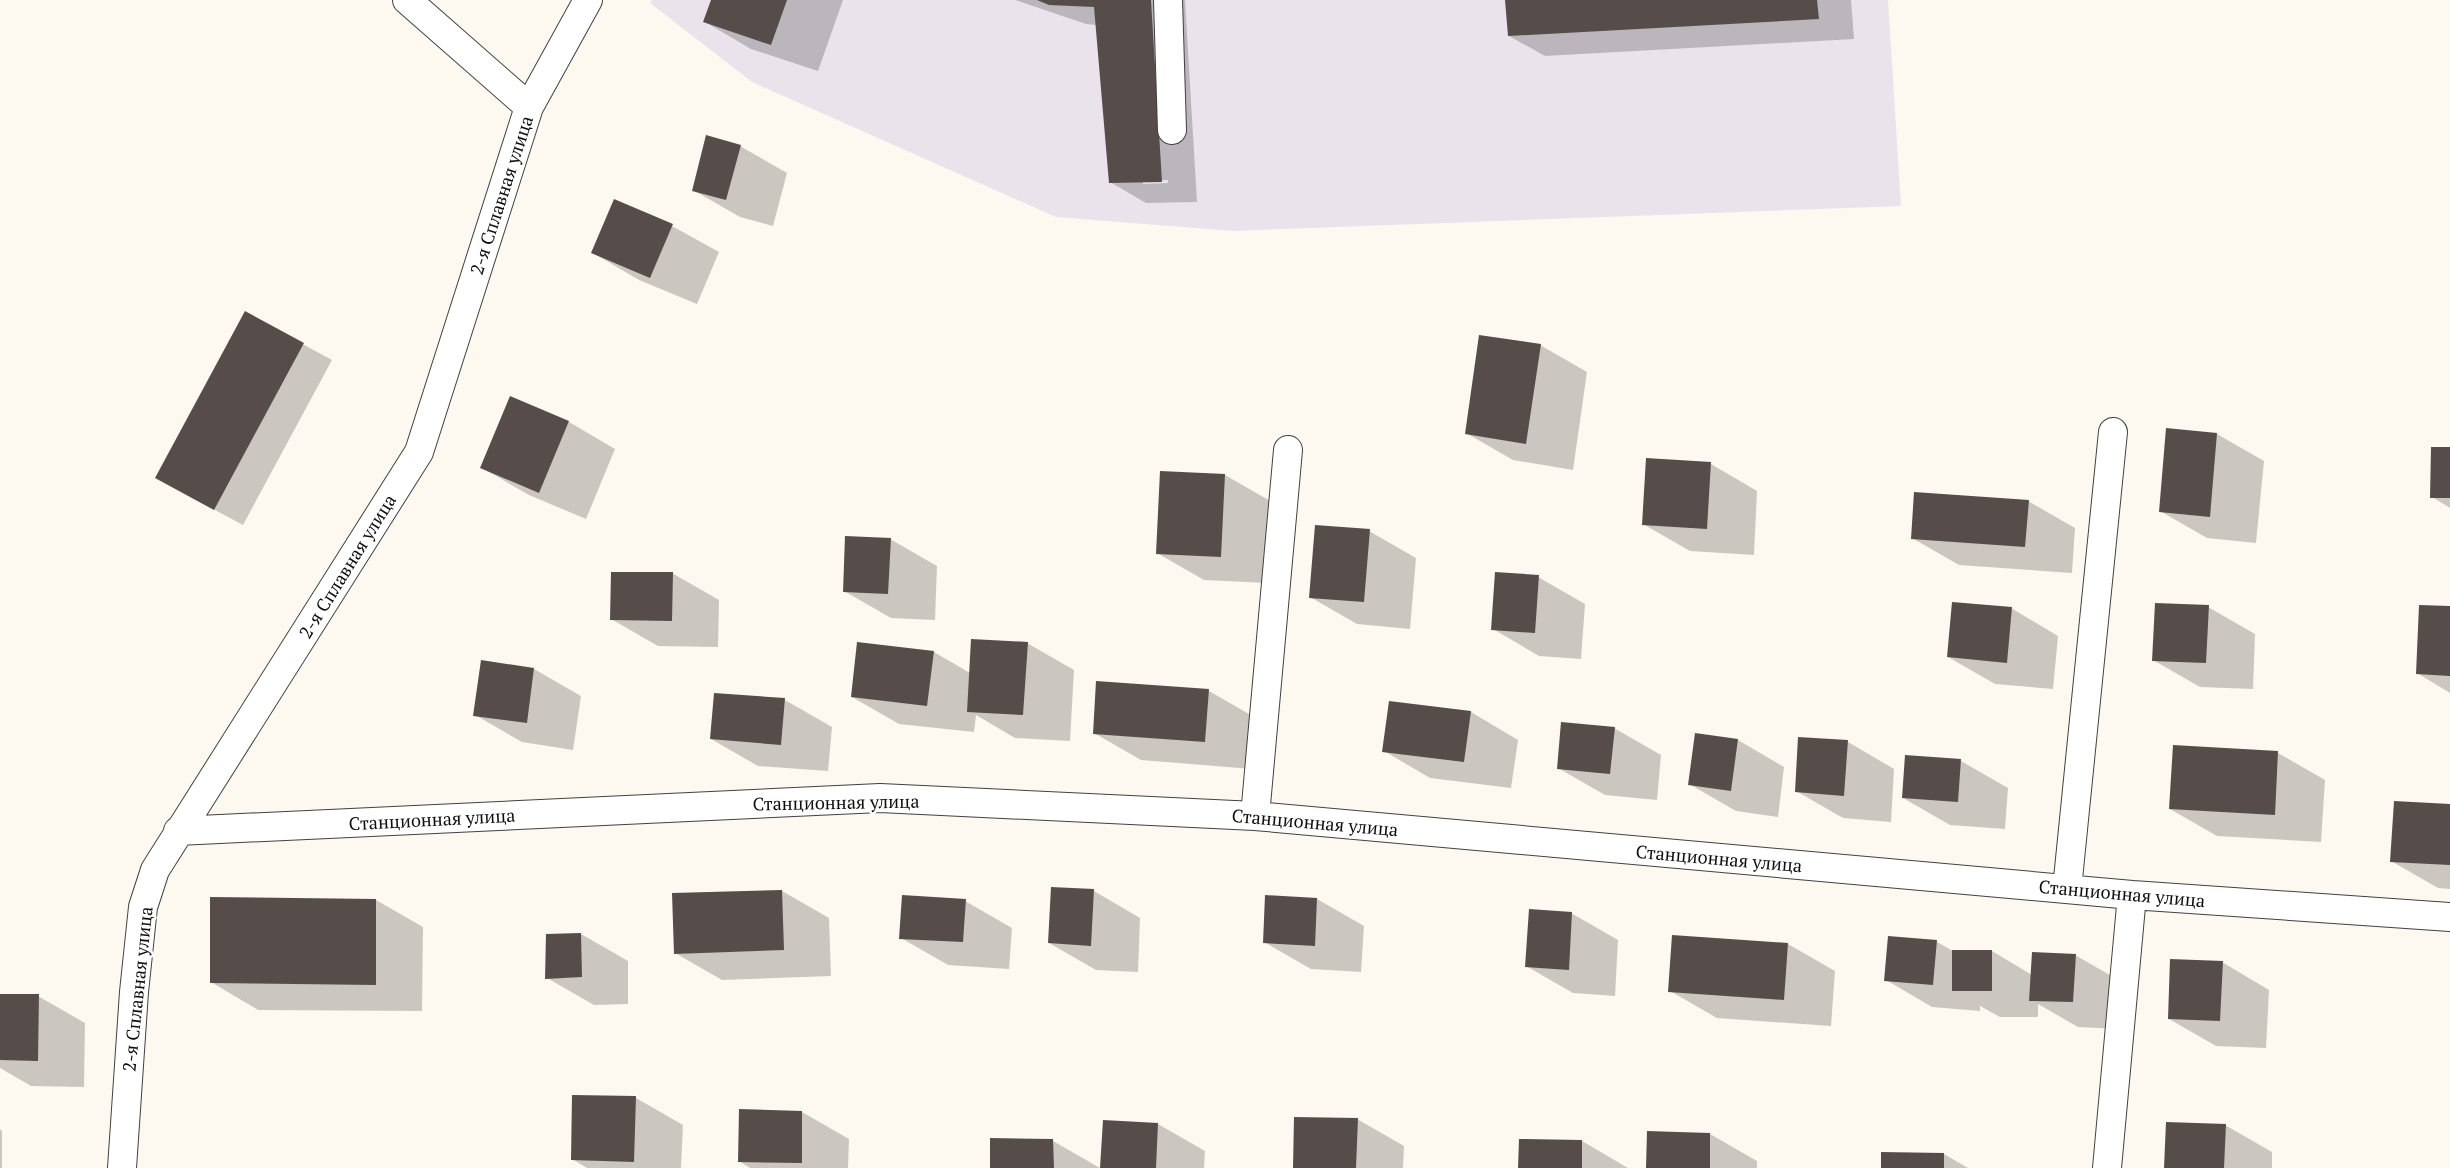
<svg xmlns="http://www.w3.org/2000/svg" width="2450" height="1168" font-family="'PT Serif',serif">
  <rect width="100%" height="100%" fill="#fef9f0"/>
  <path fill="#eae3ec" d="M652,0H1888L1901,206L1233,231L1056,217L752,82L650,3Z"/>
  <path fill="#0003" fill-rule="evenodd" d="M712,0H843L818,71L751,49L705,22Z
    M1015,0H1185L1197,202L1146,203L1110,182L1097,25L1086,24ZM1168,180V183L1143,184V181Z
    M1506,0H1851L1854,39L1545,56L1509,36Z
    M740,146L787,173L773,226L740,217L693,190Z
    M614,201L672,226L719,252L697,304L639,280L593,253Z
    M245,313L332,360L243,525L185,494Z
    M1540,345L1587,372L1573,470L1513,460L1466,433Z
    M569,422L615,449L586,519L529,495L482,468Z
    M2217,434L2264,461L2256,543L2207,538L2160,511Z
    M2450,448V508L2432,497Z
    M1711,464L1757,491L1754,555L1690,551L1643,524Z
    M1225,475L1272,502L1267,583L1204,580L1157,553Z
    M2028,501L2075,528L2072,573L1959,565L1912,538Z
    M1369,531L1416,558L1410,629L1357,624L1310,597Z
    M890,539L937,566L935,620L891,618L844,591Z
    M672,573L719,600L718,647L658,646L611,619Z
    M1538,577L1585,604L1581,659L1539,656L1493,629Z
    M2208,607L2255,634L2253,689L2200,687L2153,660Z
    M2011,608L2058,636L2053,689L1995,684L1948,657Z
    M2450,608V693L2417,673Z
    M1027,643L1074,670L1070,741L1015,738L976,715L974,732L899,724L852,697L934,652L970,673Z
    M534,669L581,696L573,750L522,742L475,715Z
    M1209,691L1256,718L1252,769L1141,760L1094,733Z
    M785,700L832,727L828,771L758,766L711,739Z
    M1471,712L1518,740L1511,788L1430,778L1384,751Z
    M1614,728L1661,755L1657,800L1605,795L1558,768Z
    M1738,740L1784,767L1778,817L1736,811L1689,784Z
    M1848,742L1894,769L1891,822L1843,818L1796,791Z
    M2174,746L2278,753L2325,780L2321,842L2217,836L2170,809Z
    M1961,761L2008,788L2005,829L1950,825L1903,798Z
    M2450,805V889L2438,888L2391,861Z
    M782,891L829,918L831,976L722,980L675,953Z
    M1094,891L1140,918L1138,972L1096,970L1049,943Z
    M1267,897L1317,899L1364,926L1361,972L1311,969L1264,942Z
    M376,900L423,927L422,1011L258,1010L211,982Z
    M965,901L1012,928L1009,969L948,965L901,938Z
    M1571,913L1618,940L1615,996L1573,993L1526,966Z
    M581,934L628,961V1004L594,1005L547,978Z
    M1674,936L1788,944L1835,971L1831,1026L1717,1018L1670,991Z
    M1937,942L1953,951H1992L2032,975L2075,955L2122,982L2120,1029L2078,1027L2038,1004V1017H2000L1980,1006V1011L1932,1007L1886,980Z
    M2222,962L2269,990L2266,1048L2216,1046L2169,1019Z
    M0,995L38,996L85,1023L84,1087L31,1086L0,1068Z
    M636,1098L683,1125L681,1168H587L572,1159Z
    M740,1110L802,1112L849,1139L848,1168H750L739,1161Z
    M1357,1119L1404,1146L1403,1168H1294Z
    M1158,1124L1205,1151L1204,1168H1101Z
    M2225,1125L2272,1152V1168H2165Z
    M0,1129L2,1131V1168H0Z
    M1710,1134L1757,1161V1168H1647Z
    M1053,1141L1100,1168H992Z
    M1582,1141L1628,1168H1519Z
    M1882,1153L1944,1154L1968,1168H1882Z"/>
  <path fill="#564d4b" d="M711,0H787L771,45L703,22Z
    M1037,0H1151L1162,182L1109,183L1094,7L1049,5Z
    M1505,0H1817L1819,19L1508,36Z
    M706,135L741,145L726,200L692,191Z
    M614,199L673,224L650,278L591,253Z
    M245,311L304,343L214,510L155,478Z
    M1479,335L1541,344L1526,444L1465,434Z
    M510,396L569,421L539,493L480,468Z
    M2166,428L2217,433L2210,517L2159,512Z
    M2431,447H2450V498H2430Z
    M1646,458L1711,462L1707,529L1642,525Z
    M1160,471L1225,474L1221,557L1156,554Z
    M1914,492L2029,500L2025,547L1911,539Z
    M1315,525L1370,529L1364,602L1309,598Z
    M845,536L891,538L888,594L843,592Z
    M611,572H673L672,621L610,620Z
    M1495,572L1539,575L1535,633L1491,630Z
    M1952,602L2012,607L2007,663L1947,657Z
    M2155,603L2209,605L2206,663L2152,661Z
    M2419,605L2450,606V676L2416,674Z
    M971,639L1028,642L1023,715L967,712Z
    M857,642L934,651L927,706L851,697Z
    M481,660L534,668L527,723L473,716Z
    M1096,681L1209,689L1205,742L1093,734Z
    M714,693L785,698L781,745L710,739Z
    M1389,701L1471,711L1464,762L1382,752Z
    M1561,722L1615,727L1610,774L1557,769Z
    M1695,733L1738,739L1731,791L1688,785Z
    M1798,737L1848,740L1844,796L1795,792Z
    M2173,745L2278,751L2275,815L2169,809Z
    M1905,755L1961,759L1958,802L1902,798Z
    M2394,801L2450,804V865L2390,862Z
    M1051,887L1094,889L1091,946L1048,943Z
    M782,890L784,950L674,954L672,893Z
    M902,895L966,899L963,942L899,939Z
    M1265,895L1317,898L1315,946L1263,943Z
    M210,897L376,899V985L210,983Z
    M1529,909L1572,912L1569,970L1525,967Z
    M581,933L582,977L545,979L546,934Z
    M1672,935L1788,943L1784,1000L1668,992Z
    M1888,936L1937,940L1933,985L1884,981Z
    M1952,950H1992V991H1952Z
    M2032,952L2076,954L2073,1002L2029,1001Z
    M2170,959L2223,961L2220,1021L2168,1019Z
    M0,994H39L38,1061L0,1060Z
    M572,1095L636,1096L634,1162L571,1160Z
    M739,1109L802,1111V1163L738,1162Z
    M1294,1117L1358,1118L1356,1168H1293Z
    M1103,1120L1158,1123L1156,1168H1100Z
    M2166,1122L2226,1124L2224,1168H2164Z
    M1647,1131L1710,1133V1168H1646Z
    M990,1138L1053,1139L1054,1168H990Z
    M1519,1139L1582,1140V1168H1518Z
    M1881,1152L1944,1153V1168H1881Z"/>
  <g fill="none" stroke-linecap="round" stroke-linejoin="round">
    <g stroke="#414141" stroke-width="30">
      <path id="minor" d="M407,0L529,107
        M1168,0L1172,130
        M1255,816L1288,450
        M178,831L880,798L1255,816L2132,895L2450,917
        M2067,889L2113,432
        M122,1168L134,992L143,907L155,870L419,452L529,107L588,0
        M2107,1168L2132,895"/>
    </g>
    <use href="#minor" stroke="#fff" stroke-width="28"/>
  </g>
  <g text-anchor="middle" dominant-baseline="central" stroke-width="5" stroke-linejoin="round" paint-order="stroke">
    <g font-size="18" fill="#0e0e0e" stroke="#fff">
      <text transform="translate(501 195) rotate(-72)">2-я Сплавная улица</text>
      <text transform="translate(347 566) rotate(-58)">2-я Сплавная улица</text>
      <text transform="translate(836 802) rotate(-1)">Станционная улица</text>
      <text transform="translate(432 819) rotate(-3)">Станционная улица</text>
      <text transform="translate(1315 822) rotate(5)">Станционная улица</text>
      <text transform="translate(1719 858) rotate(5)">Станционная улица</text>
      <text transform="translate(2122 893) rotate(5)">Станционная улица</text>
      <text transform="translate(137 989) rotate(-84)">2-я Сплавная улица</text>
    </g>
  </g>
</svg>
